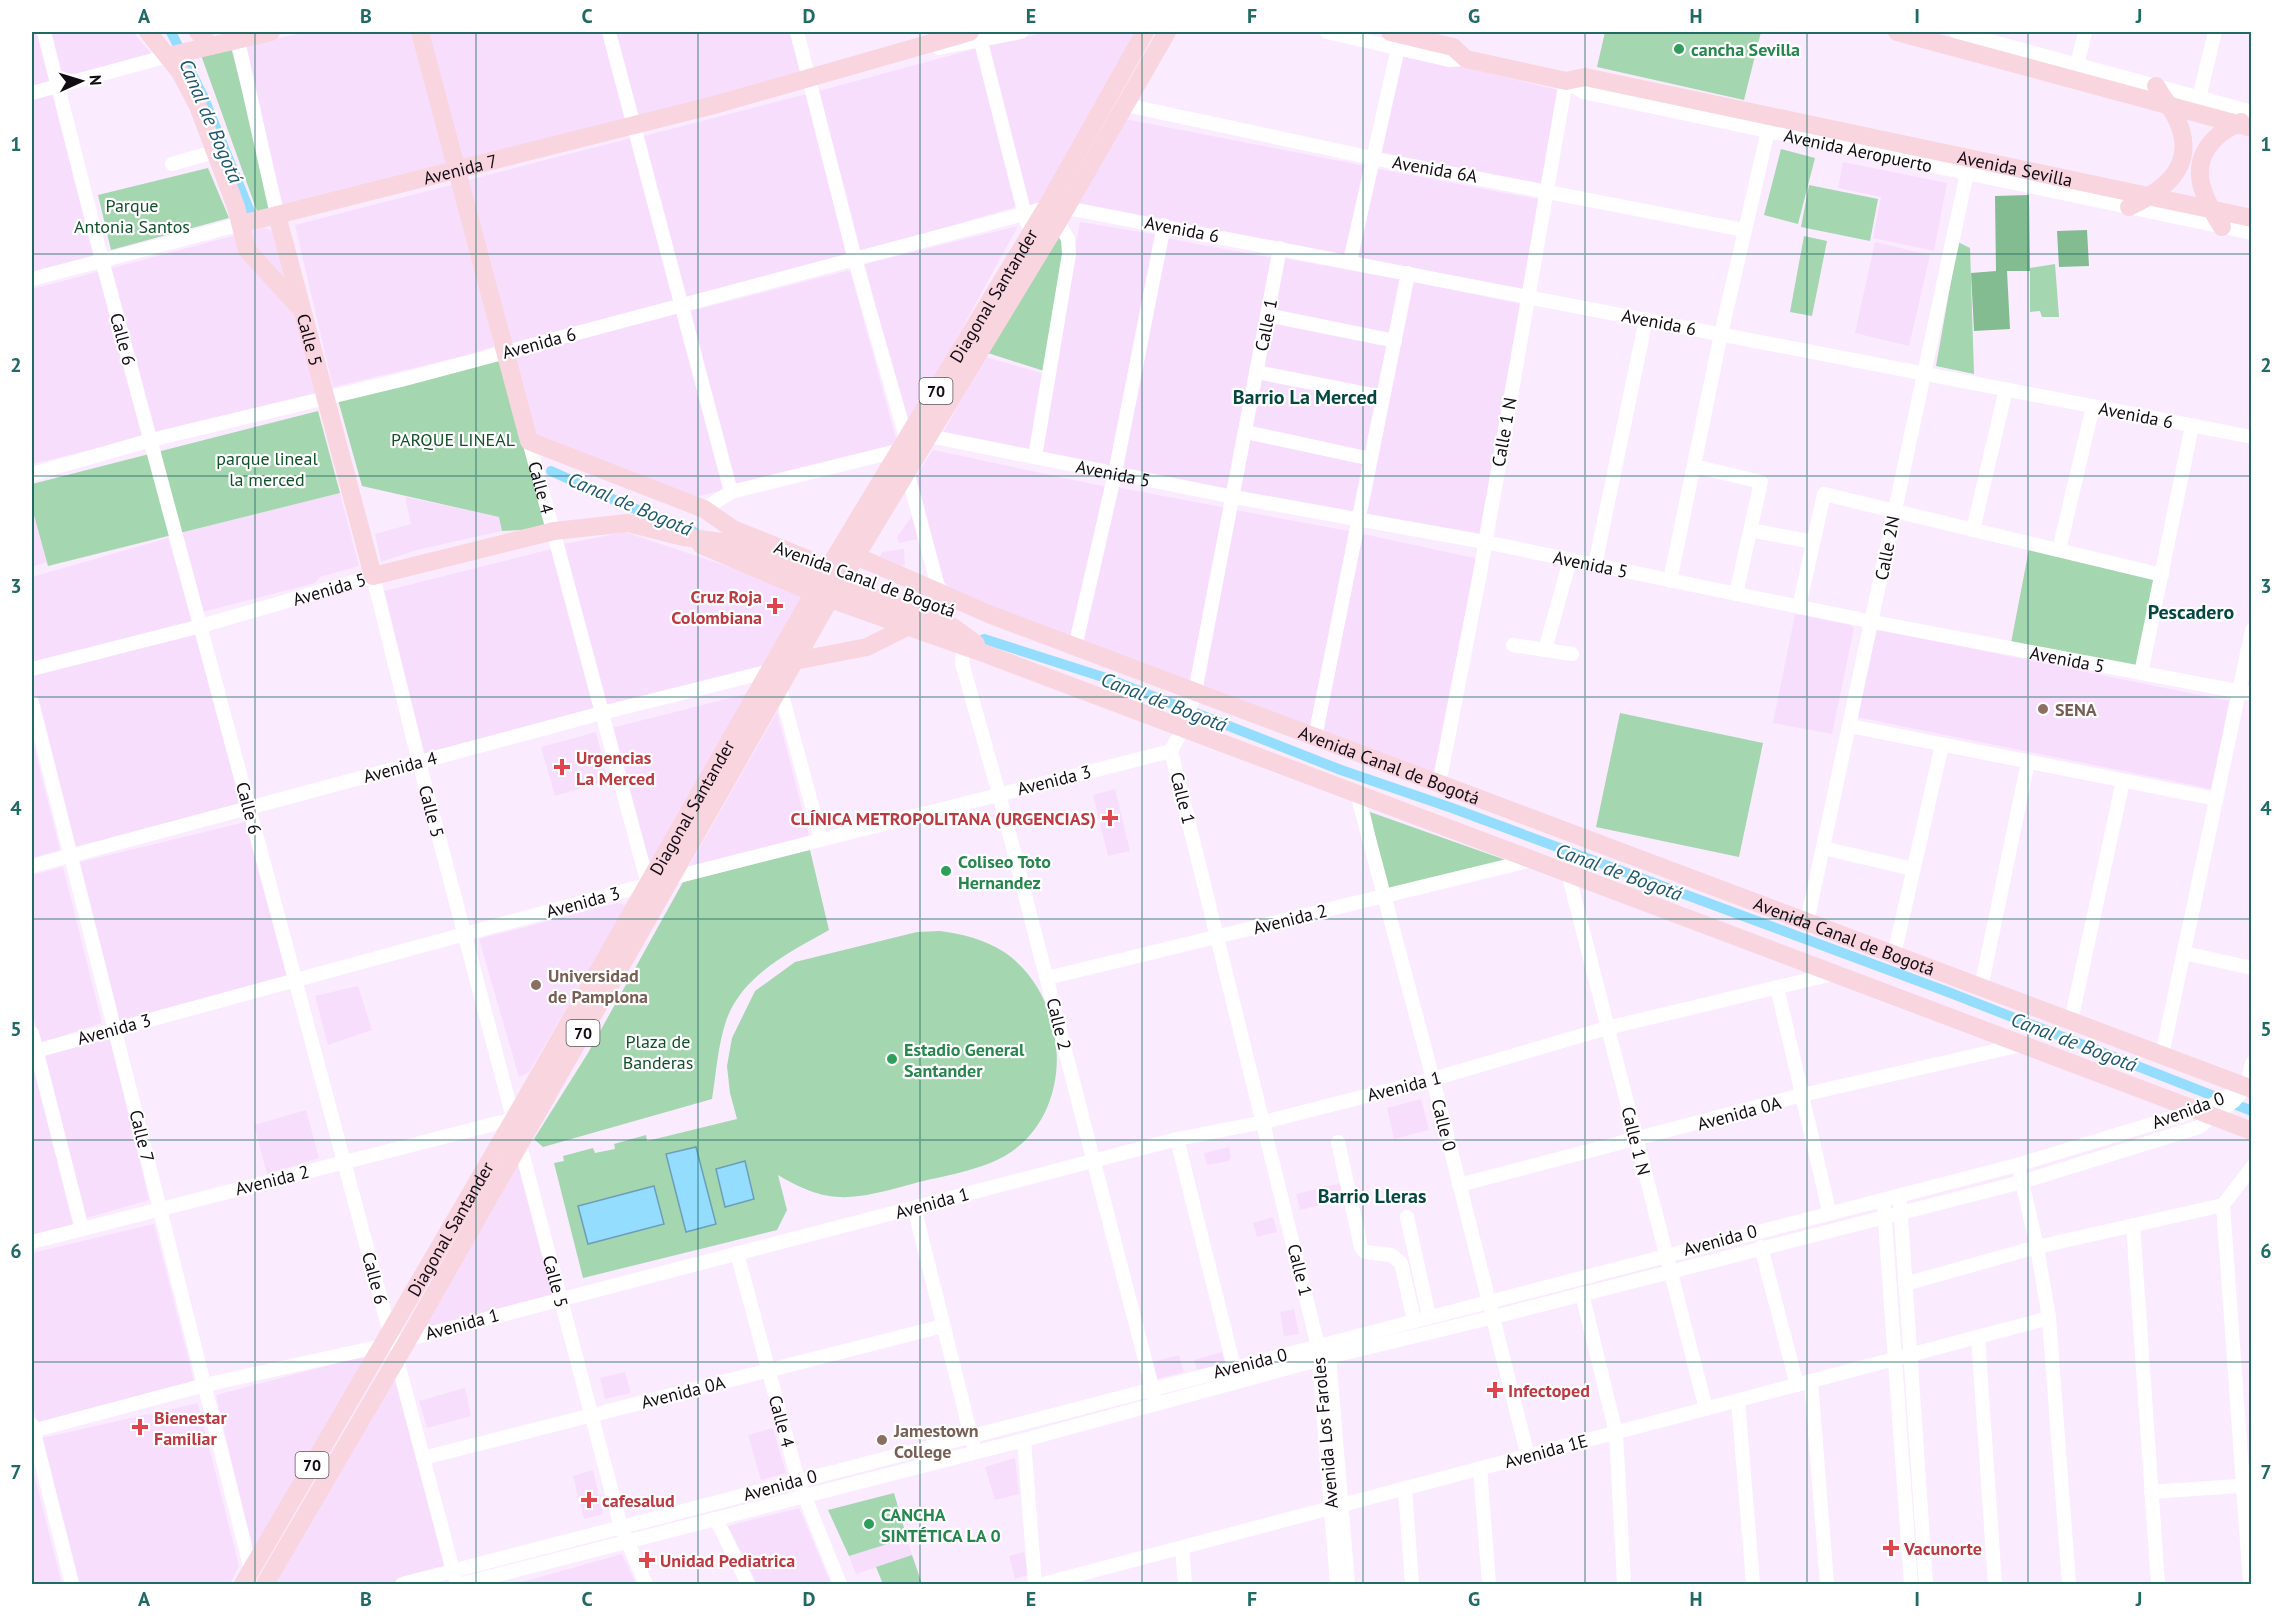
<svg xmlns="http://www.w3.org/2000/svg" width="2283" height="1616" font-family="'PT Sans',sans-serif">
  <rect width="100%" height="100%" fill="#fbebff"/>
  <path fill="#f8defd" d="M32,32H38L51,86L32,91Z
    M49,32H133L155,58L61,83Z
    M309,32H413L451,165L284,209L243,45Z
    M424,32H602L628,129L462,171Z
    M614,32H791L805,80L637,126Z
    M1047,32H1149L1043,207L1029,206L988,46Z
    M978,48L1019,206L861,252L819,91Z
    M1403,52L1562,91L1542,187L1377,157Z
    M55,93L97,256L32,275V99Z
    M807,94L849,255L686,297L640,137Z
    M1125,119L1366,166L1346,258L1077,204Z
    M631,138L676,301L507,346L465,181Z
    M1843,162L1947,183L1934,251L1873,238L1881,197L1838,188Z
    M1374,168L1542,200L1525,291L1354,258Z
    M455,184L494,346L472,354L333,387L295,225Z
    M1080,222L1159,235L1110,471L1037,457Z
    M1018,226L906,431L865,264Z
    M263,228L275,231L318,397L154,435L108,269Z
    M1165,238L1273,258L1231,493L1118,470Z
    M1875,242L1930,255L1909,346L1855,333Z
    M1282,258L1403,280L1356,517L1237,496Z
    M850,270L898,446L734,484L691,311Z
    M101,271L144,437L32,464V289Z
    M1414,282L1521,304L1478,541L1365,518Z
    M681,306L726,489L685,500L535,439L513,353Z
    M985,357L1045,374L1032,450L941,436Z
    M933,450L1107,487L1070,637L962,602L942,579L913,481Z
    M1116,487L1227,508L1193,682L1082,640Z
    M340,493L359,566L320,577L315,583L202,612L182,533Z
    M405,497L500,517L502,531L417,550L381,562L375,534L411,524Z
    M32,508L47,562L32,567Z
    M1235,510L1354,532L1312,727L1201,684Z
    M914,513L918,539L899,543L897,537Z
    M625,532L807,593L762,679L611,718L564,544Z
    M1363,534L1479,559L1438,775L1320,731Z
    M168,538L193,624L32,665V577Z
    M555,548L599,720L426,765L381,592Z
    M904,549L905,565L895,567L877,563L882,552Z
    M1795,614L1850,625L1854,628L1832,734L1773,723Z
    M1875,629L2229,701L2212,789L1857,717Z
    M198,631L248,813L75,854L32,688V675Z
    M758,691L652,871L611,728Z
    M777,712L810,839L688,868Z
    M596,732L608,781L555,796L541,747Z
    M32,738L60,850L32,858Z
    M1115,789L1130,851L1108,856L1093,795Z
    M250,821L290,977L118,1025L76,863Z
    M63,867L102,1023L40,1043L32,1011V875Z
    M617,903L627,905L529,1072L519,1077L479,939Z
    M358,986L372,1030L328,1045L315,996Z
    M110,1037L149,1200L86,1218L42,1056Z
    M32,1061L73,1225L32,1235Z
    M1421,1099L1429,1130L1394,1139L1387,1108Z
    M306,1110L319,1158L267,1174L254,1125Z
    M1229,1147L1231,1156L1229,1161L1207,1165L1204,1153Z
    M521,1156L556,1297L417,1333Z
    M1344,1182L1348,1198L1300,1210L1296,1194Z
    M1273,1217L1277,1232L1257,1237L1253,1223Z
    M154,1224L194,1381L37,1423L32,1402V1253Z
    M1294,1309L1299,1334L1284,1336L1280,1312Z
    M1222,1352L1225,1363L1197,1370L1194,1360Z
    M372,1354L253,1551L216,1395Z
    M1179,1355L1184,1372L1157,1379L1153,1362Z
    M395,1369L445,1570L390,1584H268Z
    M625,1372L631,1393L605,1399L600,1378Z
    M465,1388L471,1416L427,1428L419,1401Z
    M198,1403L239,1566L230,1584H80L42,1438Z
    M773,1428L786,1473L761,1480L748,1435Z
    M1015,1458L1019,1494L995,1500L985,1467Z
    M32,1466L62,1584H32Z
    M593,1470L603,1514L584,1519L573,1476Z
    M799,1508L831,1584H757L728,1526Z
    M907,1538L912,1555L856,1574L849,1556Z
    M1024,1552L1028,1575L1015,1579L1009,1556Z
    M622,1554L636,1584H514L540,1577Z"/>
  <path fill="#a4d6af" d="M1605,32H1761L1744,100L1597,67Z
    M231,47L272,208L258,214L201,55Z
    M1781,149L1815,158L1798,224L1764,215Z
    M208,168L229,218L111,250L98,195Z
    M1809,185L1878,199L1870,241L1801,227Z
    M1058,230L1066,245L1044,371L988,353Z
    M1804,236L1827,241L1812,316L1790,312Z
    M1958,242L1970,248L1974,374L1936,366Z
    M2055,264L2059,317H2042L2040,311L2030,312V268Z
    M498,358L550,528L502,531L499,517L362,486L338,400Z
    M318,411L340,493L48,566L32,508V484Z
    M2029,549L2156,578L2137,672L2011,643Z
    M1620,713L1763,743L1739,857L1596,827Z
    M1370,812L1514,863L1388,894Z
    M810,850L829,930C790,952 742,975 726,1021C718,1045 716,1073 712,1099L543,1147L534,1139L588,1053L683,882Z
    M940,931C962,934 984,939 1004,952C1068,995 1078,1106 1011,1152C983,1171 944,1175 912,1184C855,1199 831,1207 778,1175L787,1210L777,1230L583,1278L554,1163L564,1161L563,1156L593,1148L595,1153L615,1149L614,1144L646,1135L647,1141L737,1119L730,1093L727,1066L732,1038L755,991L795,962L917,932Z
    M894,1493L907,1538L849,1556L828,1510Z
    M912,1555L922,1584H883L876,1567Z"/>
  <path fill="#83bc90" d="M2029,195L2030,271H2007L2010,329L1974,331L1971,273L1996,271L1995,196Z
    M2087,230L2089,266L2059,267L2057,231Z"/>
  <path fill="#94ddff" stroke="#6d9eb8" stroke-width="1.5" d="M696,1147L716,1224L686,1232L666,1154Z
    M745,1161L754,1199L725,1207L716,1169Z
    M654,1186L664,1224L588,1244L578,1206Z"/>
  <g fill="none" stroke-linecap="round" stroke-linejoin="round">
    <path stroke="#94ddff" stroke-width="10" d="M171,32L203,96L250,212
      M551,471L628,506L694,532
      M984,639L1106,678L1341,770L1452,808L1948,992L2252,1111"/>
    <g stroke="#fff" stroke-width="14">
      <path d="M44,32L102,260L391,1337"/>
      <path d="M236,32L277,215"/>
      <path d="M609,32L731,492"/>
      <path d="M797,32L855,260L907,441"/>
      <path d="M1327,32L1449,60L1466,59"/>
      <path d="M1956,32L2252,112"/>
      <path d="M981,42L1027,223"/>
      <path d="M939,48L1021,32"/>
      <path d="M2077,65L2085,32"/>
      <path d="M32,93L168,56"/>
      <path d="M2199,98L2215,32"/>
      <path d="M1126,105L1372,158L1744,230"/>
      <path d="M172,164L217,151"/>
      <path d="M1067,208L2252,437"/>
      <path d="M1280,248L1194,697L1183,728L1171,751L1318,1346L1337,1584"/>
      <path d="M1350,261L1398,48"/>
      <path d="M32,279L241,224"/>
      <path d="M1267,315L1395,341"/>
      <path d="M1257,372L1383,397"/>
      <path d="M1246,432L1371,459"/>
      <path id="s1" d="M929,436L1234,497L1485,542L1873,622L2252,694"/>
      <path id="s2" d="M529,441L649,888"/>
      <path d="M1035,457L1069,254L1068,239L1058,222"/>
      <path d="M1694,466L1761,482L1736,594"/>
      <path d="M907,471L940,594"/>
      <path d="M32,474L151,440L401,380L1046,208"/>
      <path d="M704,509L731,492L901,450"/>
      <path d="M1750,530L1813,542"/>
      <path d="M1973,530L2006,389"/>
      <path d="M2059,550L2093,406"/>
      <path d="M1595,565L1646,319"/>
      <path d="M1670,581L1721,334L1768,131"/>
      <path d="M1799,607L1824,494L2162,575"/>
      <path d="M1513,645L1572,654"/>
      <path d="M964,646L962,663L999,794L1154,1395"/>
      <path d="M1075,647L1115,473L1164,225"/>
      <path d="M1545,650L1570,560"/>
      <path id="s3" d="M32,669L201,626L373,576L419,762L621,1527L646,1584"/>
      <path d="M2141,673L2192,426"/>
      <path d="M780,688L821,839"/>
      <path d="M32,702L251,1570"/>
      <path d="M1850,726L2216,799"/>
      <path d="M1315,737L1408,273"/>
      <path id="s4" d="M1439,784L1479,579L1566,81L1583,92L2252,233"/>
      <path d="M1357,794L1433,1079L1528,1457"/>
      <path d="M1823,848L1913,869"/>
      <path d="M32,866L602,713L770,671"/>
      <path d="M1568,873L1706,1409"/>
      <path d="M1807,922L1967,173"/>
      <path d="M2184,953L2252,968"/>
      <path d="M1894,955L1942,745"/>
      <path d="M1047,978L1532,860"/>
      <path d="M1777,987L1829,1211"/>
      <path d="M1981,988L2028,762"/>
      <path d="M2071,1021L2123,781"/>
      <path d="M32,1033L82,1229"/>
      <path d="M32,1052L671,878L1171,751"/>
      <path d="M2162,1055L2252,630"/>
      <path d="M1177,1139L1234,1367"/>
      <path d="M1338,1142L1361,1247L1365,1252L1391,1255L1401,1263L1414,1320"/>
      <path d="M2020,1173L2037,1247L2049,1318L2069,1584"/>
      <path d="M1459,1185L1802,1095L2021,1045"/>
      <path d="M1900,1203L1926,1584"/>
      <path d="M914,1207L973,1444"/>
      <path d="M1884,1207L1911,1584"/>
      <path d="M1407,1217L1429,1316"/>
      <path d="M2133,1225L2158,1584"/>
      <path d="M32,1242L514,1119"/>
      <path d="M1761,1247L1797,1385"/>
      <path id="s5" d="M737,1253L798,1480L840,1584"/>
      <path d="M1905,1284L2037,1247L2223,1205"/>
      <path d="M1582,1294L1616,1433L1624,1584"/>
      <path d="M1978,1337L1995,1584"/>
      <path d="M1324,1352L1329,1357L1348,1584"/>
      <path d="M396,1356L455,1578"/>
      <path d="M1811,1381L1827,1584"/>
      <path d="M1738,1401L1753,1584"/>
      <path d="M32,1425L72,1584"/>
      <path d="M32,1431L205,1385L382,1346L1177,1139L1264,1122L1433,1079L1607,1028L1833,974"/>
      <path d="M1024,1440L1035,1584"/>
      <path d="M423,1458L943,1326"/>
      <path d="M1480,1469L1489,1584"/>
      <path d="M1405,1489L1412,1584"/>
      <path d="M2151,1492L2252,1485"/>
      <path d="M716,1519L748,1584"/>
      <path d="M1182,1548L1185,1584"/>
      <path d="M402,1584L2017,1165L2208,1107L2246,1087"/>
      <path d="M462,1584L1024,1440L1329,1357L1494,1317L2022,1182L2199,1127L2234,1101L2246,1087L2252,1063"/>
      <path d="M1043,1584L2049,1318"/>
      <path d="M2250,1584L2223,1205L2252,1167"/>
    </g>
    <g stroke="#f9d6df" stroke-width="18">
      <path d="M148,32L180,72L198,106L236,207L247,250L298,306"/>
      <path d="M198,32L211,46"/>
      <path d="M420,32L529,441L704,509L733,529L808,559"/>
      <path id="s6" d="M1390,32L1453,47L1466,59L1566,81L1585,77L2252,218"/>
      <path d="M1897,32L2252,128"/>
      <path d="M168,56L271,32"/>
      <path d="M2129,207C2164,190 2197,167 2178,122C2173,110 2163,98 2156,86"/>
      <path id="s7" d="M277,215L373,576L554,531L628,523L683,537L730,543L953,627L976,644"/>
      <path id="s8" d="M241,224L714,105L970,32"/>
      <path d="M2222,227C2202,196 2185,163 2220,134C2226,129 2234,126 2241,122"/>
      <path d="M701,545L814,593"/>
      <path id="s9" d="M856,556L991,615L2252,1089"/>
      <path d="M830,599L986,654L2252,1131"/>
      <path d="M795,661L867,647L907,627"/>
      <path id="s10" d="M243,1584L514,1119L820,582L1046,208L1145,32"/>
      <path d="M265,1584L409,1338L830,599L1058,222L1167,32"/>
    </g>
  </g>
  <path fill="none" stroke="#1f6a64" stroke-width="1.5" stroke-opacity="0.55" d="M255,32V1584M476,32V1584M698,32V1584M920,32V1584M1142,32V1584M1363,32V1584M1585,32V1584M1807,32V1584M2028,32V1584M32,254H2252M32,476H2252M32,697H2252M32,919H2252M32,1140H2252M32,1362H2252"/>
  <g fill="#2e9e5b" stroke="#fff" stroke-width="2">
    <circle cx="1679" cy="49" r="6"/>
    <circle cx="946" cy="871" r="6"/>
    <circle cx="892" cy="1059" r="6"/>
    <circle cx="869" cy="1524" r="6"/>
  </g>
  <g fill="#e0444e" stroke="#fff" stroke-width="2">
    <path d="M772 597h6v6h6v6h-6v6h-6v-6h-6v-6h6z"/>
    <path d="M559 758h6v6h6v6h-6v6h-6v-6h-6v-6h6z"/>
    <path d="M1107 809h6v6h6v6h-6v6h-6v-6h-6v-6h6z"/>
    <path d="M1492 1381h6v6h6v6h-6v6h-6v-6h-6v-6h6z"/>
    <path d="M137 1418h6v6h6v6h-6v6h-6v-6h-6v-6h6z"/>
    <path d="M586 1491h6v6h6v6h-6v6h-6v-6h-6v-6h6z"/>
    <path d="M1888 1539h6v6h6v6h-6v6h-6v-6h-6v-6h6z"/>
    <path d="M644 1551h6v6h6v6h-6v6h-6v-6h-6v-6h6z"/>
  </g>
  <g fill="#8d6e63" stroke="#fff" stroke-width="2">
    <circle cx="2043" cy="709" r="6"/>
    <circle cx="536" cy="985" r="6"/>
    <circle cx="882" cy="1440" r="6"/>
  </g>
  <g text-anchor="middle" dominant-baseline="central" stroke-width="4.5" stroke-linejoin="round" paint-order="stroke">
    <g fill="#fff" stroke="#5a555a" stroke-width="1.5">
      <rect x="919.5" y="378" width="33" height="26" rx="4.5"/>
      <rect x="566.5" y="1020" width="33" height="26" rx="4.5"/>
      <rect x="295.5" y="1452" width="33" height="26" rx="4.5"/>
    </g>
    <g font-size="16" font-weight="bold" fill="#130c14">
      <text x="936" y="391">70</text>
      <text x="583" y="1033">70</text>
      <text x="312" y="1465">70</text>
    </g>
    <g font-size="18" font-weight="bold" fill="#27864d" stroke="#fff" text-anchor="start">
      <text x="1691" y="49">cancha Sevilla</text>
      <text x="958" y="861">Coliseo Toto<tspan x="958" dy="21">Hernandez</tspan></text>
      <text x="904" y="1049">Estadio General<tspan x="904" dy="21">Santander</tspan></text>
      <text x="881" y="1514">CANCHA<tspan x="881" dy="21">SINTÉTICA LA 0</tspan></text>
    </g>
    <g font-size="18" fill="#130c14" stroke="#fff">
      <text stroke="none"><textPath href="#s4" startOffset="1016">Avenida Aeropuerto</textPath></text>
      <text stroke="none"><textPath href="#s6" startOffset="644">Avenida Sevilla</textPath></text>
      <text stroke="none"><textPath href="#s8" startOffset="226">Avenida 7</textPath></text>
      <text transform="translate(1435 169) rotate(10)">Avenida 6A</text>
      <text transform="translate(1182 229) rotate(11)">Avenida 6</text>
      <text stroke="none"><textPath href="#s10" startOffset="1491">Diagonal Santander</textPath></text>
      <text transform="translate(1659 322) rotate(11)">Avenida 6</text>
      <text transform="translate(1266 325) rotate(-79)">Calle 1</text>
      <text transform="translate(123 339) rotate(75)">Calle 6</text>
      <text stroke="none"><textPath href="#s7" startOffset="129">Calle 5</textPath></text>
      <text transform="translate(539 343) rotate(-15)">Avenida 6</text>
      <text transform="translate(2136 415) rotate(11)">Avenida 6</text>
      <text transform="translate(1504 432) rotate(-80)">Calle 1 N</text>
      <text stroke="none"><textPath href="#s1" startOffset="188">Avenida 5</textPath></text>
      <text stroke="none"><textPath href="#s2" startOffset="48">Calle 4</textPath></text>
      <text transform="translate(1887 548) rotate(-79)">Calle 2N</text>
      <text stroke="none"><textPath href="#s1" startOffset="674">Avenida 5</textPath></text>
      <text transform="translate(865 579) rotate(20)">Avenida Canal de Bogotá</text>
      <text stroke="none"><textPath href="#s3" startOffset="308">Avenida 5</textPath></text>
      <text stroke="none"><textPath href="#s1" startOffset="1160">Avenida 5</textPath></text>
      <text stroke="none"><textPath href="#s9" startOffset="573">Avenida Canal de Bogotá</textPath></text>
      <text transform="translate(400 767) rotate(-15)">Avenida 4</text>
      <text transform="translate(1054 780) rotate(-14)">Avenida 3</text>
      <text transform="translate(1183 798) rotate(76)">Calle 1</text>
      <text stroke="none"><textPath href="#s10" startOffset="897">Diagonal Santander</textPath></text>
      <text transform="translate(249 808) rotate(75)">Calle 6</text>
      <text stroke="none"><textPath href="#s3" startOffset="596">Calle 5</textPath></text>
      <text transform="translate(583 902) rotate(-15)">Avenida 3</text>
      <text transform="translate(1290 919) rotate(-14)">Avenida 2</text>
      <text stroke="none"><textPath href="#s9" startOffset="1059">Avenida Canal de Bogotá</textPath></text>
      <text transform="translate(1059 1024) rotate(76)">Calle 2</text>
      <text transform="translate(114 1029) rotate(-15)">Avenida 3</text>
      <text transform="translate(1404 1086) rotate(-14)">Avenida 1</text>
      <text transform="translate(2188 1110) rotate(-20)">Avenida 0</text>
      <text transform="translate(1739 1113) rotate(-15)">Avenida 0A</text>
      <text transform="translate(1444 1125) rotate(76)">Calle 0</text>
      <text transform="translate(142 1136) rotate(76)">Calle 7</text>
      <text transform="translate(1636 1141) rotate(76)">Calle 1 N</text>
      <text transform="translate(272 1180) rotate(-14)">Avenida 2</text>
      <text transform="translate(932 1203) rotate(-15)">Avenida 1</text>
      <text stroke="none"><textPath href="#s10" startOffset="411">Diagonal Santander</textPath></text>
      <text transform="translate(1720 1240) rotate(-15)">Avenida 0</text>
      <text transform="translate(1300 1270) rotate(76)">Calle 1</text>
      <text transform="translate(375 1278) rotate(75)">Calle 6</text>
      <text stroke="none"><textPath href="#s3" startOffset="1082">Calle 5</textPath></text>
      <text transform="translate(462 1324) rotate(-15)">Avenida 1</text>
      <text transform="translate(1250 1363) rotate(-14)">Avenida 0</text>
      <text transform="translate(683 1392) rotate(-14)">Avenida 0A</text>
      <text stroke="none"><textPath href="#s5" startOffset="174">Calle 4</textPath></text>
      <text transform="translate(1325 1433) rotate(-95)">Avenida Los Faroles</text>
      <text transform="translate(1546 1451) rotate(-15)">Avenida 1E</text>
      <text transform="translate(780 1485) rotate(-15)">Avenida 0</text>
    </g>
    <g font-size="18" fill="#105129" stroke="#fff">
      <text x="132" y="205">Parque<tspan x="132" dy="21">Antonia Santos</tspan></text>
      <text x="453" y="439">PARQUE LINEAL</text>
      <text x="267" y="458">parque lineal<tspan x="267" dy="21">la merced</tspan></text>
      <text x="658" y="1041">Plaza de<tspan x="658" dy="21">Banderas</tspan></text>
    </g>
    <g font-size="18" font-weight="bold" fill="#be3a42" stroke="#fff" text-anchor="start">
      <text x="762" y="596" text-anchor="end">Cruz Roja<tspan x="762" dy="21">Colombiana</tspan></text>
      <text x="576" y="757">Urgencias<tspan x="576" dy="21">La Merced</tspan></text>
      <text x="1096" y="818" text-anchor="end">CLÍNICA METROPOLITANA (URGENCIAS)</text>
      <text x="1508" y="1390">Infectoped</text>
      <text x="154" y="1417">Bienestar<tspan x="154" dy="21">Familiar</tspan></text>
      <text x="602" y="1500">cafesalud</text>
      <text x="1904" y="1548">Vacunorte</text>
      <text x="660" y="1560">Unidad Pediatrica</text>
    </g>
    <g font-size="18" font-weight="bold" fill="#785e54" stroke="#fff" text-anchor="start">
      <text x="2055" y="709">SENA</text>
      <text x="548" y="975">Universidad<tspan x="548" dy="21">de Pamplona</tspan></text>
      <text x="894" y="1430">Jamestown<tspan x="894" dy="21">College</tspan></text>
    </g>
    <g font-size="20" font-style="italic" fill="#1e586f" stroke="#fff">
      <text transform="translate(211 121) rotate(67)">Canal de Bogotá</text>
      <text transform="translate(630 504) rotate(23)">Canal de Bogotá</text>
      <text transform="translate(1164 702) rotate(21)">Canal de Bogotá</text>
      <text transform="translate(1619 872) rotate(20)">Canal de Bogotá</text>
      <text transform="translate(2074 1042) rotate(21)">Canal de Bogotá</text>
    </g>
    <g font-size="20" font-weight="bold" fill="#044642" stroke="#fff">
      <text x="1305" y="397">Barrio La Merced</text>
      <text x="2191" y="612">Pescadero</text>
      <text x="1372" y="1196">Barrio Lleras</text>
    </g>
  </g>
  <rect width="2283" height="1616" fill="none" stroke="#ffffff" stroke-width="66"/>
  <g transform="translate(81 81) rotate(86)" stroke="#ffffff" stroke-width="4.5" paint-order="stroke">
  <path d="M0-4.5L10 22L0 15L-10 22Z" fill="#130c14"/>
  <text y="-9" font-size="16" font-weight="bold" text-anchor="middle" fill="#130c14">N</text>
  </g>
  <rect x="33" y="33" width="2217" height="1550" fill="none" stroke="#1f6a64" stroke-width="2"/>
  <g font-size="20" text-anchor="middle" font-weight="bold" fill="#1f6a64">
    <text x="144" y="23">A</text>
    <text x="366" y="23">B</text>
    <text x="587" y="23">C</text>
    <text x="809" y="23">D</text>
    <text x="1031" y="23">E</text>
    <text x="1252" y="23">F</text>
    <text x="1474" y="23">G</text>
    <text x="1696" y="23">H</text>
    <text x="1917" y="23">I</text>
    <text x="2139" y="23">J</text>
    <text x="16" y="151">1</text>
    <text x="2266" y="151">1</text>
    <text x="16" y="372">2</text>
    <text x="2266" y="372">2</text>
    <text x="16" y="593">3</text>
    <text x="2266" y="593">3</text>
    <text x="16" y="815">4</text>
    <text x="2266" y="815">4</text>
    <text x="16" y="1036">5</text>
    <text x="2266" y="1036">5</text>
    <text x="16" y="1258">6</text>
    <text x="2266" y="1258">6</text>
    <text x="16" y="1479">7</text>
    <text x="2266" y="1479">7</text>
    <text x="144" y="1606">A</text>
    <text x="366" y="1606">B</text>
    <text x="587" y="1606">C</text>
    <text x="809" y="1606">D</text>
    <text x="1031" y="1606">E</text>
    <text x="1252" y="1606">F</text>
    <text x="1474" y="1606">G</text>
    <text x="1696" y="1606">H</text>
    <text x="1917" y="1606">I</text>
    <text x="2139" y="1606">J</text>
  </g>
</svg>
